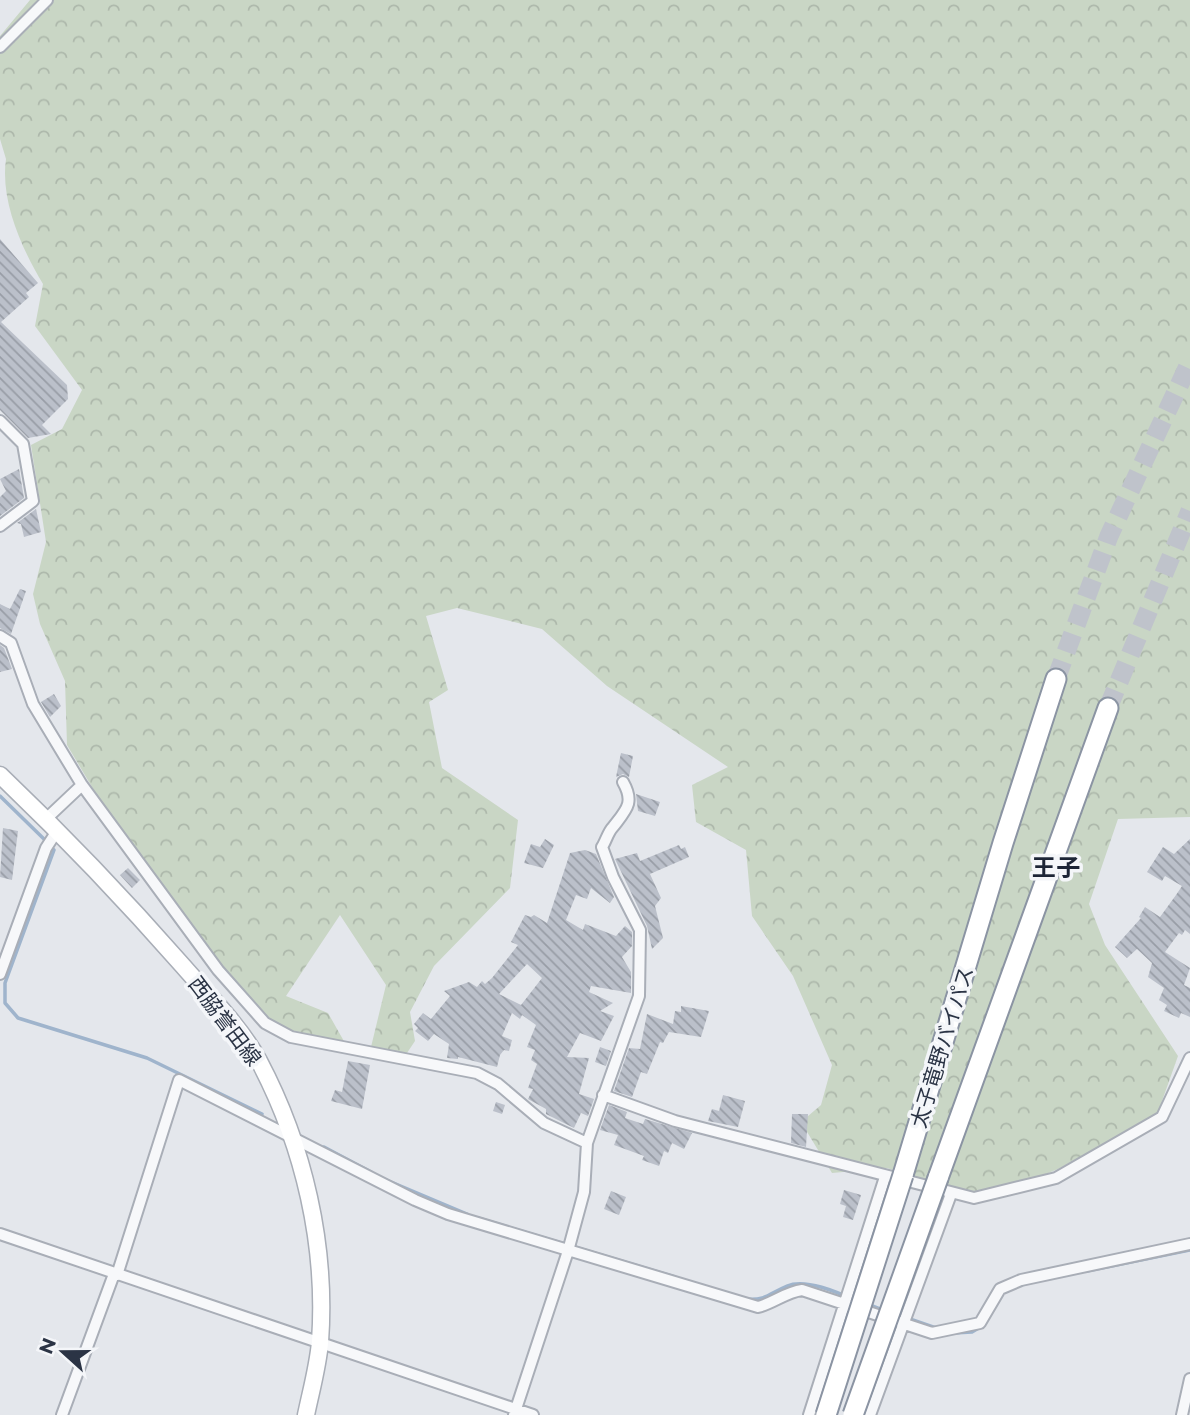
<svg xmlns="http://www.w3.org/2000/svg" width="1190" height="1415" font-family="Montserrat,'Noto Sans JP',sans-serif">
  <defs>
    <pattern id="forest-crowns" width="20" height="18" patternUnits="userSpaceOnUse" patternTransform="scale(1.75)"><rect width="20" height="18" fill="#c9d6c5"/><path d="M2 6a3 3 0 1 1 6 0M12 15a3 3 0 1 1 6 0" fill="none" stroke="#adb8ab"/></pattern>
    <pattern id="building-back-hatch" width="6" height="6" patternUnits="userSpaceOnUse" patternTransform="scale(1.75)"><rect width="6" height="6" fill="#bbc0ca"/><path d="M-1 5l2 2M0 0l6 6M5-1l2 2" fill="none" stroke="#989da6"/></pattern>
  </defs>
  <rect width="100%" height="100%" fill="#e4e7ec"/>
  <path fill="url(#forest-crowns)" d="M30,0H1190V817L1118,819L1089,904L1105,945L1178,1056L1157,1115L1058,1169L1009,1189L957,1192L887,1168L832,1173L801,1122L821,1105L832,1065L793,976L752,916L746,850L696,822L692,785L728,767L607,686L542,629L457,608L426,616L448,690L429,702L442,768L518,820L510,888L434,966L410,1012L415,1041L407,1053L371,1047L386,985L340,915L286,996L328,1013L345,1043L278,1028L247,1004L111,819L67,745L65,681L40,624L33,594L46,542L31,445L62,429L82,390L35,326L43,284C22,249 0,201 6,159L0,139V36Z"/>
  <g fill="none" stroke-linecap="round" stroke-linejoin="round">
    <path stroke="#9fb4cc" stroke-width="3.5" d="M0,796L46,841
      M51,847L54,850L5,983V1003L18,1018L147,1058L262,1114
      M324,1147L371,1172
      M384,1179L467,1214
      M478,1218L675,1277
      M1087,1271L1190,1250
      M746,1299C766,1301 770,1293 787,1286C806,1278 839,1293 857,1301
      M868,1304L883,1310
      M907,1318L936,1328
      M954,1333L972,1332L982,1326"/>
  </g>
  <path fill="url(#building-back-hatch)" fill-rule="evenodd" d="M0,239L38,283L26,293L29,297L1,322L67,385L68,399L42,425L51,434L28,438L0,410Z
    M19,469L24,498L0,516V497L6,491L0,479Z
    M36,509L41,532L24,537L21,524L17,523Z
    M20,589L26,591L11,634L0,628V604L10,609Z
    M0,645L4,648L12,669L0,672Z
    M54,694L61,706L50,717L41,702Z
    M621,753L633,756L629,777L623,774L616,777Z
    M636,794L660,802L655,816L638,811Z
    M3,828L18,831L12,880L0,877Z
    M545,839L554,845L543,868L524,863L531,844L540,847Z
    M1190,839V934L1185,930L1182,935L1179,933L1165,952L1190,968L1184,985L1190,988V1017L1181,1013L1179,1018L1164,1011L1167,1005L1159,1000L1164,988L1148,977L1152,963L1137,949L1127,958L1115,947L1141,918L1139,917L1145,907L1160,917L1176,895L1182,886L1165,876L1162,881L1147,872L1163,847L1174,854Z
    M679,845L681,849L685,847L689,857L650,874L661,898L655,906L663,938L652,949L647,926L615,859L637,853L640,861Z
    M585,850L596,854L614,897L610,903L591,888L587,899L576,895L566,920L583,930L585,924L616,936L625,926L632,932V946L622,957L631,972V993L591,986L589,992L613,1003L600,1011L614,1016L601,1041L580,1033L567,1057L589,1058L579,1094L594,1099L588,1116L581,1113L574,1128L546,1114V1109L528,1099L533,1089L528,1088L537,1064L531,1060L535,1050L527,1047L536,1025L522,1015L520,1019L512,1013L502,1036L512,1040L509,1051L504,1050L500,1055L497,1067L458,1057V1059L447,1058L449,1044L434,1034L428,1041L415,1031L418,1028L414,1024L423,1013L431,1019L450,996L444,991L469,982L477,987L482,981L485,984L492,978L518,945L511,942L525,915L531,917L534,915L547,923L570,853ZM527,964L542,978L521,1005L499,994Z
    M128,868L140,880L132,888L120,875Z
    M681,1006L709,1011L701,1037L669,1032L663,1043L660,1042L647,1074L641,1072L632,1097L614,1091L629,1048L640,1049L647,1014L673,1024L675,1011L681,1012Z
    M600,1047L611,1051L606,1066L595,1062Z
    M348,1061L370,1065L362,1109L331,1101L335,1090L342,1092Z
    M723,1095L745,1101L738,1127L708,1121L712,1109L719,1111Z
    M496,1102L505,1105L502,1114L493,1111Z
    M609,1105L627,1112L625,1118L643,1124L645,1119L692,1133L684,1149L672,1143L668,1153L664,1151L659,1166L642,1160L644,1156L614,1145L618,1135L600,1130Z
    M792,1114H808L806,1147L791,1143Z
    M844,1190L861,1195L853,1220L843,1217L846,1206L840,1204Z
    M611,1191L626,1197L619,1215L604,1209Z"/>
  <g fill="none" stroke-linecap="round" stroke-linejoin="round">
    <path stroke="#bfc3cb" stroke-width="19" stroke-dasharray="19 10" stroke-linecap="butt" d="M1056,679L1109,536L1190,362
      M1108,708L1190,511"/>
    <g stroke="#a9aeb7" stroke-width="14">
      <path id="street" d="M0,47L47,0
        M0,421L23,444L33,501L0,526
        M0,636L11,643L33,704L82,785L218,970L265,1023L291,1037L477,1073L498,1084L544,1123L587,1143
        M46,819L82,785
        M0,974L46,848L57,831
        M603,1095L675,1121L974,1198L1056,1178L1162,1117L1190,1058
        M0,1234L533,1415
        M62,1415L114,1274L117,1275L179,1080L415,1200L448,1214L758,1307C774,1303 786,1292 802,1290L932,1333L980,1323L1000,1289L1021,1280L1190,1244
        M514,1415L568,1251L584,1192L587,1143L639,996L640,930L613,877L602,847C606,841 608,832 613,827C626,810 635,803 623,782
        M809,1415L885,1177
        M870,1415L951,1194
        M1182,1415L1190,1379"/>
    </g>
    <g stroke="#a9aeb7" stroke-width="19">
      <path id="secondary" d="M0,775C64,836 125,900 183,966C209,996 240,1026 259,1061C304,1146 327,1246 320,1342C318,1366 311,1391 306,1415"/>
    </g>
    <g stroke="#8b94a3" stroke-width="23">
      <path id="highway" d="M903,1175L1003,843L1056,679
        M938,1178L1108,708"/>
    </g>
    <use href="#street" stroke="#f7f8fa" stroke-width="10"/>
    <use href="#secondary" stroke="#fff" stroke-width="16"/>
    <use href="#highway" stroke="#fff" stroke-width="19"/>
    <g stroke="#8b94a3" stroke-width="23" stroke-linecap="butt">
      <path id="highway-bridge" d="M826,1415L903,1175
        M853,1415L938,1178"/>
    </g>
    <use href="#highway-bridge" stroke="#fff" stroke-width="19"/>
  </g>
  <g text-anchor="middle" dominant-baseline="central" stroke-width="7" stroke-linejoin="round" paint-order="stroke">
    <g font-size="21" fill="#2b3445" stroke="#f4f6f9">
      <text transform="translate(225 1021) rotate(53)">西脇誉田線</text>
      <text transform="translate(942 1047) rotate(-73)">太子竜野バイパス</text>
    </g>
    <g font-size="24" font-weight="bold" fill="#1d2536" stroke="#f4f6f9">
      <text x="1056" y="867">王子</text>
    </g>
  </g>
  <g transform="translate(63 1352) rotate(291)" stroke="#f4f6f9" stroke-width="5" paint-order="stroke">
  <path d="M0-5L12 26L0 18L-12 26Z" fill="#2b3445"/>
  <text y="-10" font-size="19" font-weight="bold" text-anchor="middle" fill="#2b3445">N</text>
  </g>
</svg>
